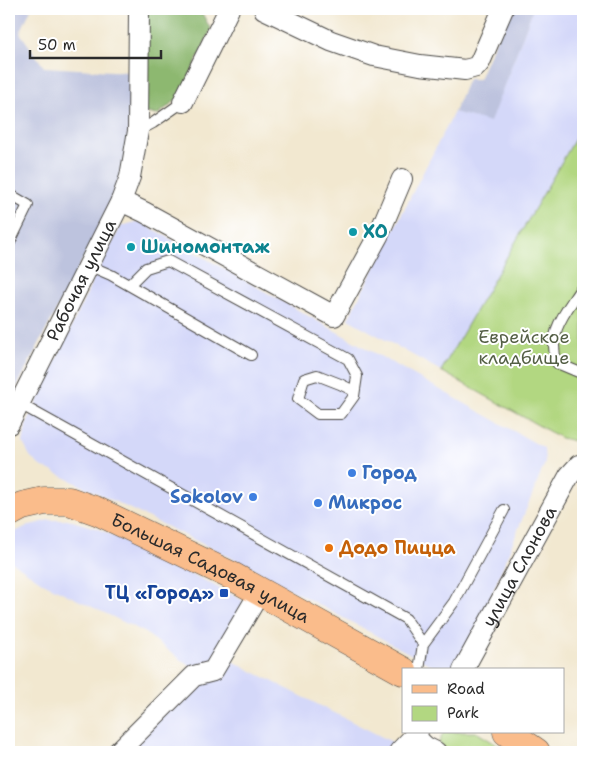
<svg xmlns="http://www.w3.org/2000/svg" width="592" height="761" font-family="'Shantell Sans',sans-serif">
  <rect width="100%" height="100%" fill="#fff"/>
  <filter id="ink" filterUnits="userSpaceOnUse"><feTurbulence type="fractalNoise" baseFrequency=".02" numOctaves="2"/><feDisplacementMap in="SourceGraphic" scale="10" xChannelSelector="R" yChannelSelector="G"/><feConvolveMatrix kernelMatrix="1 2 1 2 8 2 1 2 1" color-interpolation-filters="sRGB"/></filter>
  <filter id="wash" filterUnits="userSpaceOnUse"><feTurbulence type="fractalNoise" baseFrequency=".0096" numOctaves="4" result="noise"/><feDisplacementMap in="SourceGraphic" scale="20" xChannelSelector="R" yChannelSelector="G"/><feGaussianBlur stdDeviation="1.12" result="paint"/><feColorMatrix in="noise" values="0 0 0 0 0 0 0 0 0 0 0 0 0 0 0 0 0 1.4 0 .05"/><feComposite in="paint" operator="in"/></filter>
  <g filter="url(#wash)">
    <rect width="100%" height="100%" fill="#f2e8d0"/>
    <path fill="#d4d8f9" d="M533,9H583V125L441,371L348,319L454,112L490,121Z
      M139,221L544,448L545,463L483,616L453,667L449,670H440L236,560L39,465L30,456L23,443L26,425L94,278L121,226Z
      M49,520H69L99,529L167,561L242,600L245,608L228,659L394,743L385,752H120L195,670L144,632L45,584L9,560V535L27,526Z"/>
    <path fill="#bdc3de" d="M9,9H31L20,33L44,67L129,72V145L114,199L9,402Z
      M509,9H533L490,122L454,112L468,79H479Z"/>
    <path fill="#b2d781" stroke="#6e8156" d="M583,125V443L561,438L441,371Z
      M444,732H476L509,752H450L444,749L439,742Z"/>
    <path fill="#8db86f" stroke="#5c724d" d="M146,9H188L203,15L211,30L179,98L157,115L143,112Z"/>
  </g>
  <g filter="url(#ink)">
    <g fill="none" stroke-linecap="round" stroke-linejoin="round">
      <g stroke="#494744" stroke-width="12">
        <path id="service" d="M138,131L153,123L183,102
          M9,194L28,205L9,244
          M88,265L111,275L251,355
          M129,285L146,268L168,261L348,359L357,376L354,396L341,414H318L298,399L304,379L317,375L340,384L354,391
          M583,285C567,311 546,331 557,363L583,374
          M18,403L406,619L423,644L419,670
          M423,644L454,602L504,510"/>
      </g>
      <g stroke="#494744" stroke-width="22">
        <g id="minor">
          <path d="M264,9L331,41L374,56L420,65L465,70L476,67L480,62L503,9"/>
          <path d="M183,102L229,9"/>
          <path d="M121,201L144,212L334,316L378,236L402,179"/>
          <path id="s1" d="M9,424L121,201L130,177L138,131L139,9"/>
          <path id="s2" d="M463,670L569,476L579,465L583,466"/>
          <path d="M414,736L426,747L436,752"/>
          <path d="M118,752L194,676L213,671L260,592"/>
          <path d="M399,752L418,732"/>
        </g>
      </g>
      <g stroke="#494744" stroke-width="29">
        <g id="primary">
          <path id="s3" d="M9,513L22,506L44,501H69L97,511L232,576L403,671"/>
          <path d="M507,732L536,752"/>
        </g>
      </g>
      <use href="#service" stroke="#fff" stroke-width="10"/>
      <use href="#minor" stroke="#fff" stroke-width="20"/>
      <use href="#primary" stroke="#fabc8b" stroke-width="28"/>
    </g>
  </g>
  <g fill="#0f9aa8" stroke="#fff" stroke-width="2">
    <circle cx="353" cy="232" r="5"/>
    <circle cx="131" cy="247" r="5"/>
  </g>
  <g fill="#3f7fe0" stroke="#fff" stroke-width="2">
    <circle cx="352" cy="473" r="5"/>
    <circle cx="253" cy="497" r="5"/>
    <circle cx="318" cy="503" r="5"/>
  </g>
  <circle fill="#e8710a" stroke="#fff" stroke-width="2" cx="329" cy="548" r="5"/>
  <rect fill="#1a4fb4" stroke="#fff" stroke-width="2" x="219" y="588" width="10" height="10" rx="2.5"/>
  <g text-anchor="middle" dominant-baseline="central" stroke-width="4" stroke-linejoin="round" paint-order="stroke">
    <g font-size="18" font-weight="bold" fill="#0d838f" stroke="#fff" text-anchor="start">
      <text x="363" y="232">ХО</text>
      <text x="141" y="247">Шиномонтаж</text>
    </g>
    <g font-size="18" fill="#2b2b2b" stroke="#fff">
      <text stroke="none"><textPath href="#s1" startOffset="161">Рабочая улица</textPath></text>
      <text stroke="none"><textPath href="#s2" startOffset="118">улица Слонова</textPath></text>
      <text stroke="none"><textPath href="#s3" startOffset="219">Большая Садовая улица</textPath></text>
    </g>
    <g font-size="18" fill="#545f45" stroke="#fff">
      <text x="524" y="337">Еврейское<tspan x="524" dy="21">кладбище</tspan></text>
    </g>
    <g font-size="18" font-weight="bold" fill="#366cbe" stroke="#fff" text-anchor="start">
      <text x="362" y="473">Город</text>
      <text x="243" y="497" text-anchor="end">Sokolov</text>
      <text x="328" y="503">Микрос</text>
    </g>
    <g font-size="18" font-weight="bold" fill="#c56008" stroke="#fff" text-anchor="start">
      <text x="339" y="548">Додо Пицца</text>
    </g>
    <g font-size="18" font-weight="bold" fill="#164399" stroke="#fff" text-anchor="end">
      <text x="214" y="593">ТЦ «Город»</text>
    </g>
  </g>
  <rect width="592" height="761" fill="none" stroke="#fff" stroke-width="30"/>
  <rect x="402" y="668" width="162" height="65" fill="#ffffff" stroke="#aaaaaa"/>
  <rect x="412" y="685" width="25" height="8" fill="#fabc8b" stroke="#aaaaaa"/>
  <text x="447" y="694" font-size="15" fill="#2b2b2b">Road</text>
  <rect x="412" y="706" width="25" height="15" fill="#b2d781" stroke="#aaaaaa"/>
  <text x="447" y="718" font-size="15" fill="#2b2b2b">Park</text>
  <path d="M30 50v8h131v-8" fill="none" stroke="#2b2b2b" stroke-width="2.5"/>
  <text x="38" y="50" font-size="15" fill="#2b2b2b" stroke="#ffffff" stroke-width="4" paint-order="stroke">50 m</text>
</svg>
